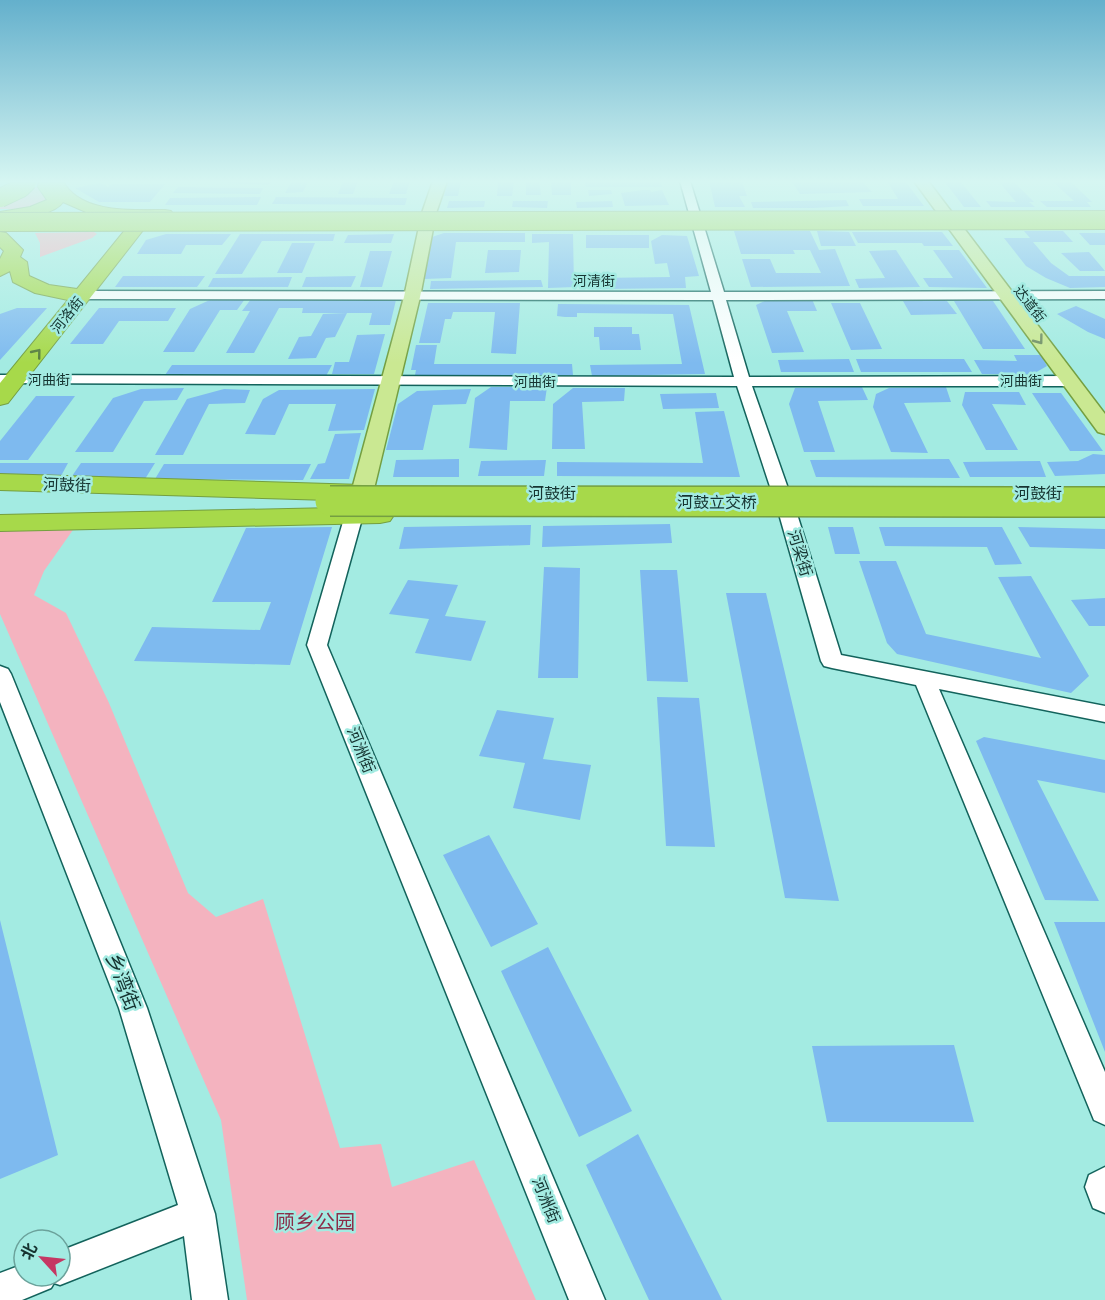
<svg xmlns="http://www.w3.org/2000/svg" width="1105" height="1300" font-family="Roboto,'Noto Sans SC',sans-serif">
  <rect width="100%" height="100%" fill="#a3ebe2"/>
  <path fill="#f4b3bf" d="M36,187H40L47,200L29,209H0V204L23,195Z
    M94,232L97,234L92,238L40,257V243L35,233Z
    M75,527L44,571L34,595L66,613L109,703L188,893L216,917L263,899L340,1148L381,1144L392,1187L474,1160L536,1300H247L221,1120L0,614V532L6,529Z"/>
  <path fill="#7ebaef" d="M230,181H273L268,185L228,183Z
    M292,181H308L303,192L285,193Z
    M343,181H358L353,194H338Z
    M394,181H410L406,194H389Z
    M448,181H461L458,196H444Z
    M498,181H514L512,196H497Z
    M526,181H539L541,195H526Z
    M551,181H571V195H552Z
    M585,181H661L662,187H586Z
    M709,181L742,182L747,196H739L745,207H715Z
    M791,181H862L872,192L800,194Z
    M887,181H905L924,206H863L859,199H898Z
    M944,181H960L981,207H964Z
    M998,181H1013L1034,202H1029L1035,207H991L986,201L1016,202Z
    M1052,181H1070L1092,202H1087L1091,207H1047L1040,201H1074Z
    M100,183L108,187L111,184H165L150,202H99L75,188Z
    M178,187L263,188L260,194L173,193Z
    M588,190H611L612,194L589,196Z
    M643,190H650L651,192L662,190L669,205L625,206L621,193Z
    M261,197L257,205H165L170,198Z
    M276,197L407,198L405,205L272,204Z
    M846,200L849,206L813,208H753L751,202Z
    M449,201H485L484,207L447,208Z
    M513,201H548L547,208L512,207Z
    M612,201L613,207L577,208L576,202Z
    M734,231H810L819,250L835,249L850,286L751,287L742,259H770L776,273H821L810,250H793L795,254H741Z
    M817,231L849,232L856,246H821Z
    M1024,231H1063L1073,242H1033L1051,263L1069,276H1105V287L1070,288L1046,278L1026,266L1004,238H1030Z
    M852,232H942L953,246H924L922,243H858Z
    M444,233H525V242H456L451,278L424,279L432,237Z
    M1079,233H1105V245H1090Z
    M166,234H231L222,245H186L181,254H137L146,240Z
    M240,234H335L333,241H262L242,274H215Z
    M394,234L391,243H344L348,235Z
    M532,234H573L574,287L548,288L549,242L532,243Z
    M586,235H649V248H586Z
    M662,235L687,236L699,276L685,277L686,288L600,289L599,278L670,277L667,263L655,264L651,241Z
    M292,243H315L302,273H277Z
    M488,250H521L519,272L485,273Z
    M896,250L920,287L859,288L855,279L885,278L869,251Z
    M933,250H959L987,288L929,287L923,278H953Z
    M370,251H392L382,287H360Z
    M1089,252L1105,271H1080L1061,253Z
    M123,276H205L197,287H115Z
    M356,276L351,287H302L306,277Z
    M292,277L288,287H208L213,278Z
    M541,280L543,287L430,289L431,281Z
    M212,299H245L237,310H220L194,352H163L190,309Z
    M251,299L361,300H396L390,325H369L372,313H302L303,308H279L254,353H226L250,311H242Z
    M769,299H812L817,311H787L804,352L772,353L756,305Z
    M903,301H947L957,314L911,315Z
    M954,301H993L1025,349H983Z
    M428,303H520L516,354L491,353L495,312H453L451,319H445L440,343H419Z
    M831,303H860L882,349L851,350Z
    M558,304L689,305L705,374L592,376L590,365L682,364L673,314L577,313V317H565L557,316Z
    M1076,306L1105,319V339L1088,332L1057,314Z
    M17,308H47L0,360V314Z
    M99,308H176L168,321H119L103,344H70Z
    M347,313L335,337L326,338L316,358L288,359L299,337L311,336L323,314Z
    M594,327H632V334H639L641,350H600L599,337H594Z
    M385,334L374,374H332L335,362H349L357,335Z
    M416,345H437L434,364H572L573,375H415L416,370H411Z
    M1014,355H1041L1047,366L1033,374H982L974,360L1017,361Z
    M849,359L854,372H781L778,360Z
    M856,359H964L972,372H861Z
    M172,365H332L326,376L165,375Z
    M491,387H547L545,401H510L507,450L469,448L475,398Z
    M862,387L868,400L818,401L835,452H804L789,404L795,388Z
    M946,387L951,402L904,403L928,453L891,452L873,407L876,394L889,388Z
    M184,388L177,400L144,401L113,452H75L113,398L141,389Z
    M573,388H625L624,401L582,402L585,449H552L553,404Z
    M224,389L250,390L245,403L209,404L183,455H155L187,399Z
    M375,389L364,430L328,431L336,404H289L275,435L245,434L263,399L279,390Z
    M471,389L466,404L433,405L423,450H386L398,404L417,391Z
    M965,392H1019L1026,405L992,404L1018,450H986L962,405Z
    M716,393L719,408L663,409L660,394Z
    M1032,393H1061L1103,451H1070Z
    M36,396H75L28,460H0V441Z
    M724,411L740,477L557,476V462L703,463L695,412Z
    M361,433L349,479H310L318,464L325,463L335,434Z
    M1093,454L1105,455V474L1055,476L1047,462L1078,461Z
    M459,459V477H393L396,460Z
    M949,459L960,478L816,477L810,460Z
    M546,460L544,476H478L481,461Z
    M1040,461L1046,477H970L963,462Z
    M0,463H68L61,476L0,475Z
    M81,463H155L145,479H70Z
    M164,464H311L303,480L155,479Z
    M670,524L672,543L542,547L543,526Z
    M531,525L530,545L399,549L404,527Z
    M332,527L290,665L134,661L152,627L260,630L271,602H212L246,528Z
    M828,527H853L860,554H835Z
    M879,527H1002L1022,564L995,565L987,547L885,546Z
    M1018,527L1105,529V549L1030,547Z
    M859,561H896L926,634L1041,658L998,577L1031,576L1089,676L1071,693L897,654L887,643Z
    M544,567L580,568L578,678H538Z
    M640,570H677L688,682L647,681Z
    M408,580L458,585L445,616L486,621L471,661L415,653L429,619L389,614Z
    M726,593H766L839,901L785,898Z
    M1105,598V626H1089L1071,600Z
    M657,697L699,698L715,847L666,846Z
    M497,710L554,718L543,759L591,765L580,820L513,808L525,763L479,756Z
    M984,737L1105,760V793L1037,780L1099,901L1045,900L976,741Z
    M489,835L538,924L491,947L443,855Z
    M0,920L58,1155L0,1179Z
    M1054,922H1105V1052Z
    M548,947L632,1111L579,1137L501,971Z
    M954,1045L974,1122H827L812,1046Z
    M638,1134L722,1300H649L586,1165Z"/>
  <g fill="none" stroke-linecap="round" stroke-linejoin="round">
    <g stroke="#13635c" stroke-width="3">
      <path id="minor" d="M680,181H690L724,292L1105,291V299L726,300L749,377L1069,376L1077,381L1069,386H752L797,514L841,655L1105,706V722L939,689L1105,1072V1125L1094,1120L916,685L832,668L824,666L821,661L779,514L737,386L0,383V375L734,377L713,300L83,299L76,295L83,291L711,292Z
        M354,510L360,511L363,515L327,645L605,1300H569L307,645L345,515L348,511Z
        M0,666L8,669L11,674L147,1008L215,1214L228,1300H192L184,1236L60,1285L54,1283L51,1288L22,1300H0V1273L24,1264V1276H60V1251L178,1205L119,1008L0,702Z
        M1105,1167V1213L1093,1208L1085,1187L1089,1175Z"/>
    </g>
    <g stroke="#749f41" stroke-width="3">
      <path id="major" d="M433,181H447L436,213L420,297L373,493L362,520L354,522L346,520L342,515L351,493L404,297L422,213Z
        M914,181H928L1105,414V434L1098,432Z"/>
    </g>
    <g stroke="#749f41" stroke-width="2">
      <path id="highway" d="M39,181H63C80,214 133,210 165,210L171,211L174,215L171,219L151,220L8,403L0,405V383L68,300L35,293L13,282L10,271L0,276V259L4,251L0,247V232L6,233L23,250L20,257L27,262L29,276L49,285L77,289L134,219L86,212L63,202C54,216 16,219 0,222V212L30,207L47,200L38,187Z
        M0,474L363,485L372,487L376,493L372,499L363,501L0,490Z
        M380,507L390,509L394,515L390,521L380,523L0,531V515Z"/>
    </g>
    <use href="#minor" fill="#fff" fill-rule="evenodd"/>
    <use href="#major" fill="#cae892" fill-rule="evenodd"/>
    <use href="#highway" fill="#a7d94a" fill-rule="evenodd"/>
    <g stroke="#749f41" stroke-width="20" stroke-linecap="butt">
      <path id="highway-bridge-far1" d="M0,198L21,188L28,181
        M0,222L1105,220"/>
    </g>
    <g stroke="#749f41" stroke-width="32" stroke-linecap="butt">
      <path id="highway-bridge" d="M330,501L1105,502"/>
    </g>
    <use href="#highway-bridge-far1" stroke="#a7d94a" stroke-width="18"/>
    <use href="#highway-bridge" stroke="#a7d94a" stroke-width="29"/>
  </g>
  <defs><path id="oneway-chevron" d="M-2-3.5L2.5 0L-2 3.5" fill="none" stroke-width="1.6" stroke-linecap="round" stroke-linejoin="round" transform="scale(1.5)"/></defs>
  <use stroke="#708e62" href="#oneway-chevron" transform="translate(1039 340) rotate(53)"/>
  <use stroke="#577e3c" href="#oneway-chevron" transform="translate(37 353) rotate(-51)"/>
  <linearGradient id="sky" x2="0" y2="1"><stop stop-color="#64b0cc"/><stop offset="0.5" stop-color="#d6f6f2"/><stop offset="1" stop-color="#d6f6f2" stop-opacity="0"/></linearGradient>
  <rect width="1105" height="363" fill="url(#sky)"/>
  <g text-anchor="middle" dominant-baseline="central" stroke-width="5" stroke-linejoin="round" paint-order="stroke">
    <g font-size="14" fill="#163431" stroke="#a3ebe2">
      <text x="594" y="281">河清街</text>
      <text transform="translate(1030 304) rotate(52)">达道街</text>
      <text transform="translate(67 315) rotate(-51)">河洛街</text>
      <text x="49" y="380">河曲街</text>
      <text x="1021" y="381">河曲街</text>
      <text x="535" y="382">河曲街</text>
    </g>
    <g font-size="16" fill="#163431" stroke="#a3ebe2">
      <text transform="translate(67 485) rotate(2)">河鼓街</text>
      <text x="552" y="493">河鼓街</text>
      <text x="1038" y="493">河鼓街</text>
      <text x="717" y="502">河鼓立交桥</text>
      <text transform="translate(800 553) rotate(73)">河梁街</text>
      <text transform="translate(361 750) rotate(68)">河洲街</text>
      <text transform="translate(546 1200) rotate(68)">河洲街</text>
    </g>
    <g font-size="20" fill="#163431" stroke="#a3ebe2">
      <text transform="translate(123 982) rotate(69)">乡湾街</text>
    </g>
    <g font-size="20" fill="#8b2d48" stroke="#a3ebe2">
      <text x="315" y="1222">顾乡公园</text>
    </g>
  </g>
  <g transform="translate(42 1258) rotate(297)"><circle r="28" fill="#a3ebe2" stroke="#6ba29b" stroke-width="1.5"/>
  <path d="M0-4.5L10 22L0 15L-10 22Z" fill="#c53763"/>
  <text y="-9" font-size="16" font-weight="bold" text-anchor="middle" fill="#163431">北</text>
  </g>
</svg>
